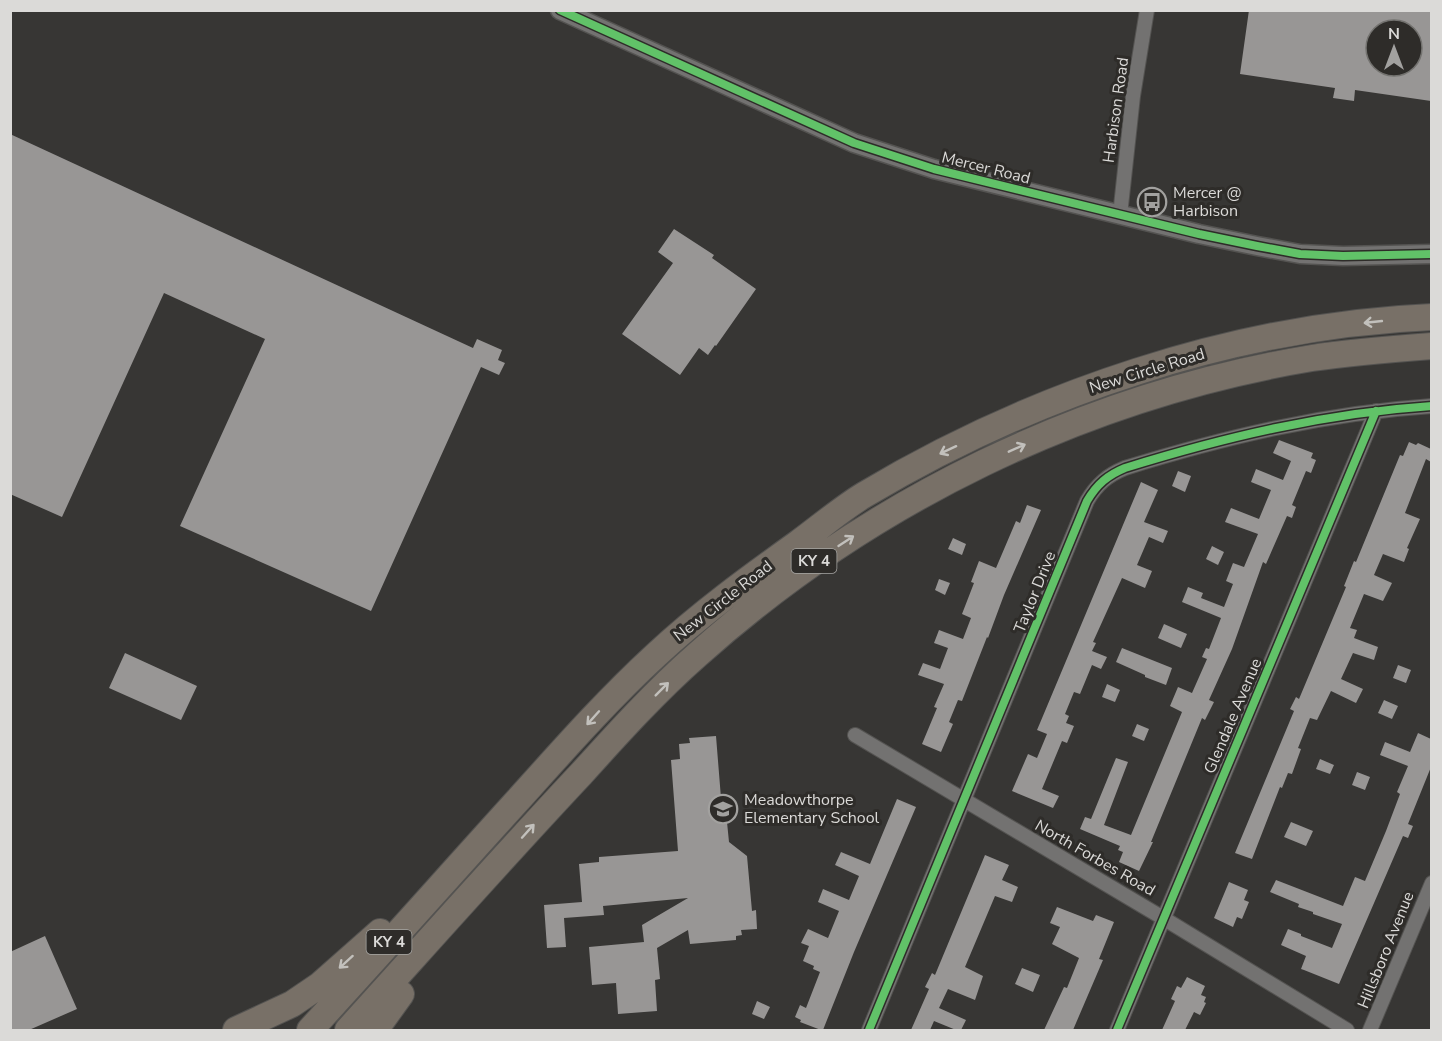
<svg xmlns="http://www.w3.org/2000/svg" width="1442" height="1041" font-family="'Nunito Sans',sans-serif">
  <rect width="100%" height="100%" fill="#373634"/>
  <path fill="#989695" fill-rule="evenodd" d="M1249,10H1431V101L1355,90L1354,101L1333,98L1335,88L1240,74ZM1376,30H1412V66H1376Z
    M10,134L473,348L477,339L502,350L498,360L505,363L499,375L481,367L371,611L180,526L265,339L164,293L62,517L10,494Z
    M674,229L714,255L712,258L756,289L716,346L715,345L708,355L699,348L680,375L622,334L673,263L658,252Z
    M1279,440L1313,453L1311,458L1316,460L1311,473L1306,471L1292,505L1296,507L1292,518L1287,516L1266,564L1263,562L1232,649L1209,700L1214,702L1205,720L1202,718L1151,842H1153L1139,871L1119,862L1123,852L1118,850L1120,846L1080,829L1085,817L1091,819L1116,758L1128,762L1104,825L1131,835L1182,712L1170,706L1178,687L1192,693L1207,659L1202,657L1206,648L1209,649L1221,618L1182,602L1188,587L1203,593L1201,598L1224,607L1233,584L1226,581L1233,563L1244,567L1258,534L1225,522L1231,508L1259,519L1271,490L1251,482L1256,469L1283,480L1291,461L1273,453Z
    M1409,442L1416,445L1418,443L1431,449V462L1426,459L1405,513L1420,519L1407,548L1409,549L1404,562L1383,554L1374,575L1392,583L1383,601L1364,594L1350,628L1357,630L1354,638L1378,647L1374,660L1353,653L1341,679L1363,689L1356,703L1331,691L1317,720L1310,718L1298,748L1301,749L1292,774L1288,773L1282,788L1280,787L1252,859L1235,853L1294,711L1290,709L1296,697L1299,699L1346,587L1344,586L1354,561L1356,562L1400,455L1403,456Z
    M1178,471L1191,476L1185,492L1172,486Z
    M1141,482L1158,490L1144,522L1168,531L1163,543L1149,537L1137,565L1152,571L1145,588L1122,578L1093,642L1096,643L1092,651L1107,657L1101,669L1092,665L1080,694L1074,692L1065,714L1069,716L1066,723L1074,726L1067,743L1062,741L1042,789L1059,796L1053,808L1012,791L1028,754L1037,758L1047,734L1037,730L1040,723Z
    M1027,505L1041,510L1004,595L988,638L987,637L962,701L958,700L949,722L953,724L941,752L922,744L937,708L934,707L944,684L918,675L923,663L940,669L948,648L934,643L939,630L963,639L971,618L962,614L974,583L971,582L979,561L996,568L1016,521L1020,523Z
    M953,538L966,544L962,555L948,549Z
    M1212,546L1224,552L1218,565L1206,559Z
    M939,579L950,583L945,595L935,590Z
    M1164,624L1187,634L1181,648L1158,638Z
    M1122,648L1172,668L1166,685L1145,677V675L1116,662Z
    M125,653L197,686L181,720L109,688Z
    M1398,665L1411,670L1406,683L1393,678Z
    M1107,684L1120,690L1115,702L1102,697Z
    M1384,700L1398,706L1392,719L1378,713Z
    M1137,724L1149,729L1144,741L1132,736Z
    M1418,733L1431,739V767L1408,824L1413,826L1408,838L1403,836L1339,984L1304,970L1301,969L1306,956L1281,945L1288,929L1301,934V936L1332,948L1342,924L1313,914V912L1298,907L1299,904L1270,892L1276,880L1343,906L1355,877L1365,881L1386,831L1400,794L1397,792L1408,766L1380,755L1385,742L1410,752Z
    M716,736L723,823L727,822L729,842L747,856L752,911L756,910L757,929L741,930L742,935L736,936V940L690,944L688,930L657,948L660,979L655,980L657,1011L618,1014L616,983L592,985L589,947L644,942L642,925L688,898L603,906L604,915L564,918L566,947L547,948L544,905L582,902L579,864L599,862V857L678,851L671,760L680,759L679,744L690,743L689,738Z
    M1320,759L1334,765L1330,774L1316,769Z
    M1357,772L1370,777L1365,790L1352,785Z
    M897,799L916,807L854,952L823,1030H821L800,1022L801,1020L795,1017L800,1005L806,1008L820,972L813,969L814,966L803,961L809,946L801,943L808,929L828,938L839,911L818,902L823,889L849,900L859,876L835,865L841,852L870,864Z
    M1291,822L1313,831L1306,846L1284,837Z
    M985,855L1009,865L1002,880L1018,887L1012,902L995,896L965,967L983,976L975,1000L948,989L939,1008L966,1020L961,1030H956L934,1021L930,1030H911L929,989L925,987L932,973L935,975Z
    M1229,882L1248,890L1244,900L1249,902L1242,919L1237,917L1233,927L1214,918Z
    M1057,907L1093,921L1096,915L1114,922L1099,959L1103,960L1073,1030H1044L1064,987L1067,988L1079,958L1052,944L1060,927L1050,923Z
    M45,936L77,1009L29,1030H10V952Z
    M1022,968L1040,975L1033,992L1015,984Z
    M1187,977L1205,986L1201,995L1206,997L1204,1002L1206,1003L1200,1015L1194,1012L1185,1030H1162L1175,1001L1171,999L1177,986L1181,988Z
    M757,1001L770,1007L764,1019L752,1014Z"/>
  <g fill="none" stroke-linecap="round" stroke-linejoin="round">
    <g stroke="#545351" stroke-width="16">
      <path id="minor" d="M1120,215L1133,96L1147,10
        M855,735L1163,918L1347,1030
        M869,1030L1087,501C1097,484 1108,475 1125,468C1225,437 1326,413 1432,406
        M1117,1030L1376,411
        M1370,1030L1432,883"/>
    </g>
    <g stroke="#545351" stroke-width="21">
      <path id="tertiary" d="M560,10L854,143L934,169L1199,234L1257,246L1300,254L1343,256L1432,254"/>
    </g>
    <g stroke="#545351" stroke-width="28">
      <path id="motorway" d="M236,1030L292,1004L320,985L380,932
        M310,1030C380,954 449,876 518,800C563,750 607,700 656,655C700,614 748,579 797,544C819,528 841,509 864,495C1031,395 1236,325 1432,317
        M348,1030C425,945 502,858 581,774C618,733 656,691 697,655C869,501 1084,396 1312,358C1352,352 1392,349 1432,346
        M375,1030L401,994"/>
    </g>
    <use href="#minor" stroke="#737271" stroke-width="14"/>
    <use href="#tertiary" stroke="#737271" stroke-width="18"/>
    <use href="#motorway" stroke="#787067" stroke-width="26"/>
    <g stroke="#2e2c29" stroke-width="11">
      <path id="cycleway" d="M560,10L854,143L934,169L1199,234L1257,246L1300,254L1343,256L1432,254
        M869,1030L1087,501C1097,484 1108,475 1125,468C1225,437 1326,413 1432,406
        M1117,1030L1376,411"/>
    </g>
    <use href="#cycleway" stroke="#61c268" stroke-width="8"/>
  </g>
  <defs><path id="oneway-shaft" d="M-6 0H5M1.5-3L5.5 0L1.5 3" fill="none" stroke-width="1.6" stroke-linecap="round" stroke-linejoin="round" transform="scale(1.5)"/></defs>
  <g stroke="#c2c0bc">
    <use href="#oneway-shaft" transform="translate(1373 322) rotate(174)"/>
    <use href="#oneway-shaft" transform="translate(1017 448) rotate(-24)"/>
    <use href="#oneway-shaft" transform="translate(948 450) rotate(155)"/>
    <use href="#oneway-shaft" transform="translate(846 541) rotate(-33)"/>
    <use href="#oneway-shaft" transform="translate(662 689) rotate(-45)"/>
    <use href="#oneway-shaft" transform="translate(593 718) rotate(132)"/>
    <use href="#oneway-shaft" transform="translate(528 831) rotate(-48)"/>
    <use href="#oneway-shaft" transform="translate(346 962) rotate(138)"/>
  </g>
  <defs>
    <g id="bus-ring" transform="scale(1.5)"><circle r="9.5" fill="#2e2c29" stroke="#a2a19f" stroke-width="1.5"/><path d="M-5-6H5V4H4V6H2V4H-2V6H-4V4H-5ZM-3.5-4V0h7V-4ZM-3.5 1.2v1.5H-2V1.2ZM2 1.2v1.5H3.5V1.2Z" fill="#a2a19f"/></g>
    <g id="school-ring" transform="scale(1.5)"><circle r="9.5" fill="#2e2c29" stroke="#a2a19f" stroke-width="1.5"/><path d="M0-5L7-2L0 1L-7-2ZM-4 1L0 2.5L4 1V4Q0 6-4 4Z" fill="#a2a19f"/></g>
  </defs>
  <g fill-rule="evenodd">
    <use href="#bus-ring" x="1152" y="202"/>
    <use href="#school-ring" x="723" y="809"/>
  </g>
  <g text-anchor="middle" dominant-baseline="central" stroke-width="6" stroke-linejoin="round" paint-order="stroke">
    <g fill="#2e2c29" stroke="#a7a6a4" stroke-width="1.5">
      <rect x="791.5" y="549" width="45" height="24" rx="4.5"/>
      <rect x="366.5" y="930" width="45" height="24" rx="4.5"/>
    </g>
    <g font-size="15" font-weight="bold" fill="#dbdad8">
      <text x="814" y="561">KY 4</text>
      <text x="389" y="942">KY 4</text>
    </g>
    <g font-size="16" fill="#dbdad8" stroke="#2e2c29">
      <text transform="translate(1116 110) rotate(-82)">Harbison Road</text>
      <text transform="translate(986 168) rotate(14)">Mercer Road</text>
      <text transform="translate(1147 371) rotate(-17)">New Circle Road</text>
      <text transform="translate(1035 592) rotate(-68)">Taylor Drive</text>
      <text transform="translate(723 601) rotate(-38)">New Circle Road</text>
      <text transform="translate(1233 716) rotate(-67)">Glendale Avenue</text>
      <text transform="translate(1095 858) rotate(30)">North Forbes Road</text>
      <text transform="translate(1386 950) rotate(-68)">Hillsboro Avenue</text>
    </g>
    <g font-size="16" fill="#dbdad8" stroke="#2e2c29" text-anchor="start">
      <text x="1173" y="193">Mercer @<tspan x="1173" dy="18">Harbison</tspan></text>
      <text x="744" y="800">Meadowthorpe<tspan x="744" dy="18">Elementary School</tspan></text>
    </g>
  </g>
  <rect width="1442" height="1041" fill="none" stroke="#dbdad8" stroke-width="24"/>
  <g transform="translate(1394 48)"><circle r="28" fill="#2e2c29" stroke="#73726f" stroke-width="1.5"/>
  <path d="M0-4.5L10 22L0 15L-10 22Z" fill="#a2a19f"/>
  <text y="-9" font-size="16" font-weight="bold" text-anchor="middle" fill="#dbdad8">N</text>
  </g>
</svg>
